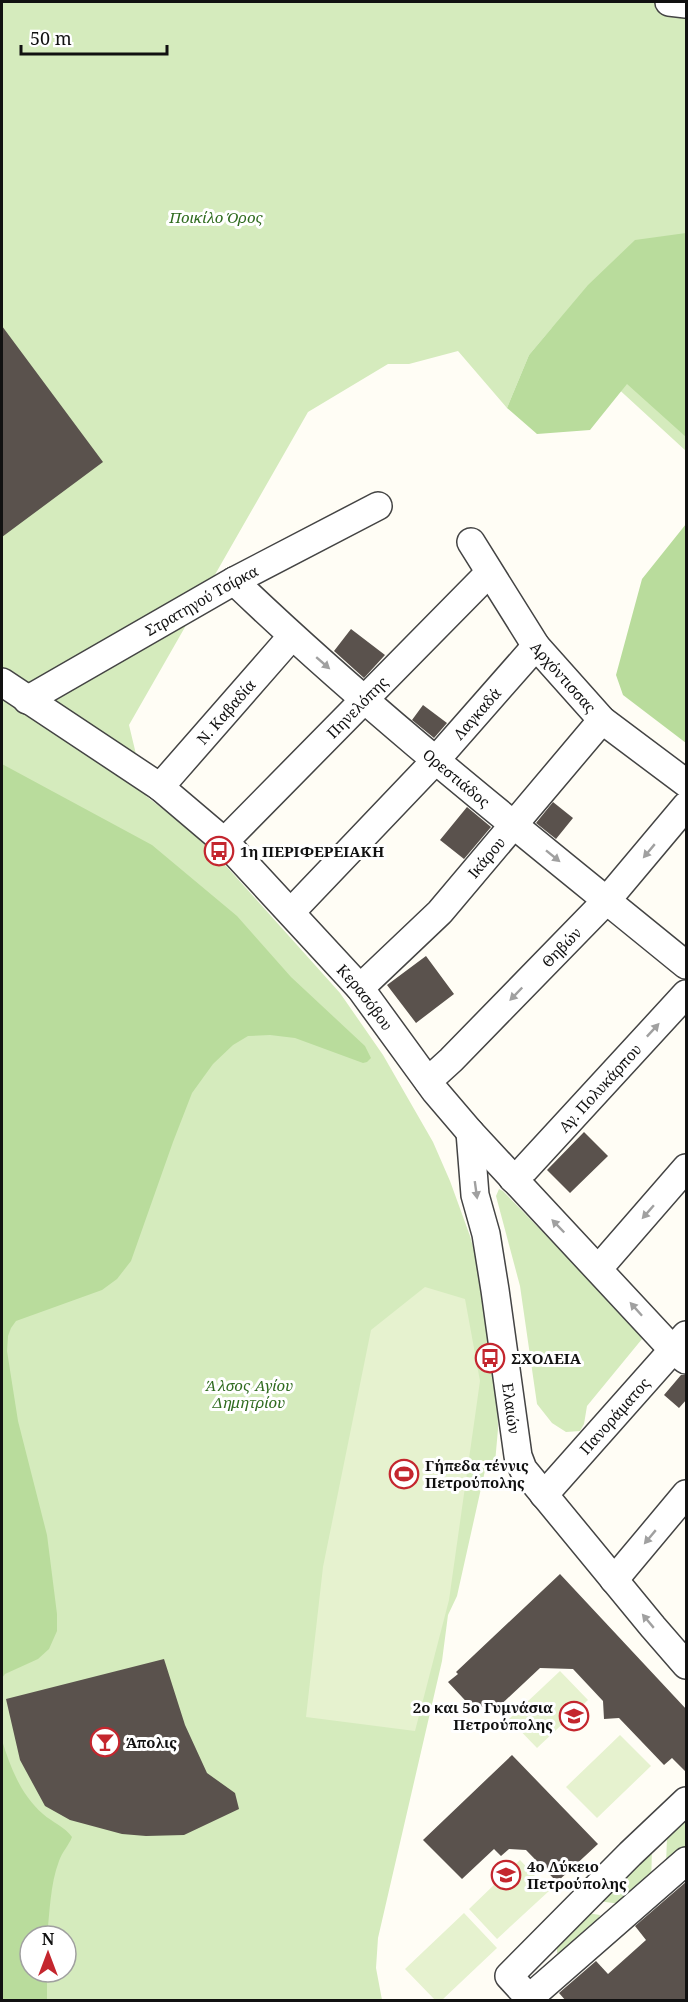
<svg xmlns="http://www.w3.org/2000/svg" width="688" height="2002" font-family="'Noto Serif',serif">
  <rect width="100%" height="100%" fill="#fffdf5"/>
  <path fill="#d5ebbd" fill-rule="evenodd" d="M2,2H686V451L552,328L529,355L507,408L458,351L409,364H388L308,412L129,725L146,796L191,831L227,867L340,993L383,1055L433,1142L450,1181L470,1236L479,1268L497,1382L498,1429L495,1463L486,1466L457,1596L448,1615L442,1661L378,1938L376,1968L382,2000H2ZM30,1936H66V1972H30Z
    M499,1189L503,1191L630,1322L642,1339L587,1406L584,1424L580,1431L566,1432L552,1423L537,1404L520,1286L496,1196Z
    M686,1810V1846L666,1866L667,1837L678,1827V1818Z
    M652,1849L651,1885L628,1905L598,1901L640,1865L636,1860Z
    M581,1912L600,1915L596,1927L589,1926L572,1943L571,1950L557,1953V1935Z"/>
  <path fill="#b9dc9c" d="M686,233V437L627,384L590,430L537,434L507,408L529,355L588,285L635,240Z
    M686,524V743L623,695L616,675L642,579Z
    M2,764L152,845L237,916L291,977L365,1046L371,1058L367,1062L363,1063L295,1038L270,1035L248,1036L233,1045L213,1064L192,1093L173,1142L131,1261L117,1279L102,1290L16,1321L11,1328L8,1336L7,1351L18,1421L47,1535L57,1614V1631L49,1649L38,1659L5,1674L2,1678Z
    M2,1740C10,1767 21,1795 43,1814C52,1822 65,1827 72,1837C69,1845 62,1852 59,1861C50,1885 50,1911 47,1936H30V1972H47V2000H2Z"/>
  <path fill="#e6f2cf" d="M425,1287L465,1299L480,1381L449,1600L415,1731L306,1717L323,1567L371,1330Z
    M560,1671L588,1700L537,1748L509,1719Z
    M620,1735L651,1766L597,1818L566,1787Z
    M520,1860L549,1891L497,1939L469,1909Z
    M464,1913L497,1948L442,2000H435L405,1969Z"/>
  <path fill="#5a524d" d="M2,326L103,462L2,537Z
    M351,629L385,655L364,678L334,651Z
    M423,705L447,723L434,738L412,720Z
    M553,802L573,818L556,839L536,823Z
    M467,807L491,827L464,859L440,840Z
    M426,956L454,994L416,1023L387,985Z
    M584,1132L608,1156L570,1193L547,1170Z
    M681,1375H687V1399L679,1408L664,1395Z
    M560,1574L687,1710V1773L672,1758L664,1765L619,1718L604,1719L603,1701L573,1669L540,1668L493,1712L485,1704L476,1712L448,1682L458,1674L456,1672Z
    M164,1659L185,1725L207,1773L235,1793L239,1809L184,1835L146,1836L122,1834L70,1820L45,1806L20,1760L6,1699Z
    M512,1755L598,1844L557,1882L526,1850L509,1849L501,1856L494,1849L462,1879L423,1840Z
    M687,1881V2001H566L559,1993L596,1961L608,1974L646,1940L635,1926Z"/>
  <g fill="none" stroke-linecap="round" stroke-linejoin="round">
    <g stroke="#444" stroke-width="30">
      <g id="minor">
        <path d="M669,2L686,4"/>
        <path id="s1" d="M471,542L536,646L602,720L686,783"/>
        <path id="s2" d="M234,581C377,718 533,840 686,965"/>
        <path id="s3" d="M2,682L160,787L226,843L360,988L435,1091L470,1132L673,1350L686,1360"/>
        <path id="s4" d="M27,700L234,581L378,506"/>
        <path id="s5" d="M160,787L292,636"/>
        <path id="s6" d="M225,841L489,573"/>
        <path id="s7" d="M291,912L435,761L536,646"/>
        <path id="s8" d="M360,988L440,912L602,720"/>
        <path id="s9" d="M428,1081L451,1060L607,900L686,806"/>
        <path id="s10" d="M470,1132L475,1195L486,1234L495,1290L518,1456L523,1469L653,1627L686,1665"/>
        <path id="s11" d="M513,1179L525,1169L686,994"/>
        <path d="M599,1268L686,1168"/>
        <path id="s12" d="M544,1495L686,1335"/>
        <path d="M614,1580L686,1494"/>
        <path d="M527,2000L686,1861"/>
        <path d="M531,2000L509,1976L630,1854L686,1801"/>
      </g>
    </g>
    <use href="#minor" stroke="#fff" stroke-width="27"/>
  </g>
  <defs><path id="oneway-solid" d="M-6-.8H1V-3.2L6.5 0L1 3.2V.8H-6Z" transform="scale(1.5)"/></defs>
  <g fill="#a0a0a0">
    <use href="#oneway-solid" transform="translate(323 663) rotate(41)"/>
    <use href="#oneway-solid" transform="translate(649 851) rotate(130)"/>
    <use href="#oneway-solid" transform="translate(553 856) rotate(39)"/>
    <use href="#oneway-solid" transform="translate(516 994) rotate(134)"/>
    <use href="#oneway-solid" transform="translate(653 1030) rotate(-47)"/>
    <use href="#oneway-solid" transform="translate(476 1190) rotate(82)"/>
    <use href="#oneway-solid" transform="translate(648 1212) rotate(131)"/>
    <use href="#oneway-solid" transform="translate(558 1226) rotate(-134)"/>
    <use href="#oneway-solid" transform="translate(636 1309) rotate(-132)"/>
    <use href="#oneway-solid" transform="translate(650 1537) rotate(130)"/>
    <use href="#oneway-solid" transform="translate(648 1621) rotate(-130)"/>
  </g>
  <defs>
    <g id="bus-ring" transform="scale(1.5)"><circle r="9.5" fill="#fff" stroke="#c4262e" stroke-width="1.5"/><path d="M-5-6H5V4H4V6H2V4H-2V6H-4V4H-5ZM-3.5-4V0h7V-4ZM-3.5 1.2v1.5H-2V1.2ZM2 1.2v1.5H3.5V1.2Z" fill="#c4262e"/></g>
    <g id="stadium-ring" transform="scale(1.5)"><circle r="9.5" fill="#fff" stroke="#c4262e" stroke-width="1.5"/><path d="M0-5a6.5 5 0 1 0 0 10a6.5 5 0 1 0 0-10ZM-3.5-1.8h7v3.6h-7Z" fill="#c4262e"/></g>
    <g id="school-ring" transform="scale(1.5)"><circle r="9.5" fill="#fff" stroke="#c4262e" stroke-width="1.5"/><path d="M0-5L7-2L0 1L-7-2ZM-4 1L0 2.5L4 1V4Q0 6-4 4Z" fill="#c4262e"/></g>
    <g id="bar-ring" transform="scale(1.5)"><circle r="9.5" fill="#fff" stroke="#c4262e" stroke-width="1.5"/><path d="M-6-5H6L.8 .8V4.5H3.5V6h-7V4.5H-.8V.8Z" fill="#c4262e"/></g>
  </defs>
  <g fill-rule="evenodd">
    <use href="#bus-ring" x="219" y="851"/>
    <use href="#bus-ring" x="490" y="1358"/>
    <use href="#stadium-ring" x="404" y="1474"/>
    <use href="#school-ring" x="574" y="1716"/>
    <use href="#bar-ring" x="105" y="1742"/>
    <use href="#school-ring" x="506" y="1875"/>
  </g>
  <g text-anchor="middle" dominant-baseline="central" stroke-width="6" stroke-linejoin="round" paint-order="stroke">
    <g font-size="15" font-style="italic" fill="#2f6b1f" stroke="#fff">
      <text x="216" y="217">Ποικίλο Όρος</text>
      <text x="249" y="1385">Άλσος Αγίου<tspan x="249" dy="17">Δημητρίου</tspan></text>
    </g>
    <g font-size="15" fill="#111" stroke="#fff">
      <text stroke="none"><textPath href="#s4" startOffset="201">Στρατηγού Τσίρκα</textPath></text>
      <text stroke="none"><textPath href="#s1" startOffset="164">Αρχόντισσας</textPath></text>
      <text stroke="none"><textPath href="#s6" startOffset="188">Πηνελόπης</textPath></text>
      <text stroke="none"><textPath href="#s5" startOffset="100">N. Καβαδία</textPath></text>
      <text stroke="none"><textPath href="#s7" startOffset="272">Λαγκαδά</textPath></text>
      <text stroke="none"><textPath href="#s2" startOffset="297">Ορεστιάδος</textPath></text>
      <text stroke="none"><textPath href="#s8" startOffset="182">Ικάρου</textPath></text>
      <text stroke="none"><textPath href="#s9" startOffset="189">Θηβών</textPath></text>
      <text stroke="none"><textPath href="#s3" startOffset="484">Κερασόβου</textPath></text>
      <text stroke="none"><textPath href="#s11" startOffset="126">Αγ. Πολυκάρπου</textPath></text>
      <text stroke="none"><textPath href="#s10" startOffset="280">Ελαιών</textPath></text>
      <text stroke="none"><textPath href="#s12" startOffset="106">Πανοράματος</textPath></text>
    </g>
    <g font-size="15" font-weight="bold" fill="#111" stroke="#fff" text-anchor="start">
      <text x="240" y="851">1η ΠΕΡΙΦΕΡΕΙΑΚΗ</text>
      <text x="511" y="1358">ΣΧΟΛΕΙΑ</text>
      <text x="425" y="1465">Γήπεδα τέννις<tspan x="425" dy="17">Πετρούπολης</tspan></text>
      <text x="553" y="1707" text-anchor="end">2ο και 5ο Γυμνάσια<tspan x="553" dy="17">Πετρούπολης</tspan></text>
      <text x="126" y="1742">Άπολις</text>
      <text x="527" y="1866">4ο Λύκειο<tspan x="527" dy="17">Πετρούπολης</tspan></text>
    </g>
  </g>
  <rect width="688" height="2002" fill="none" stroke="#111111" stroke-width="6"/>
  <g transform="translate(48 1954)"><circle r="28" fill="#ffffff" stroke="#a0a0a0" stroke-width="1.5"/>
  <path d="M0-4.5L10 22L0 15L-10 22Z" fill="#c4262e"/>
  <text y="-9" font-size="16" font-weight="bold" text-anchor="middle" fill="#111111">N</text>
  </g>
  <path d="M21 45v9h146v-9" fill="none" stroke="#111111" stroke-width="3"/>
  <text x="30" y="45" font-size="18" fill="#111111" stroke="#ffffff" stroke-width="4.5" paint-order="stroke">50 m</text>
</svg>
